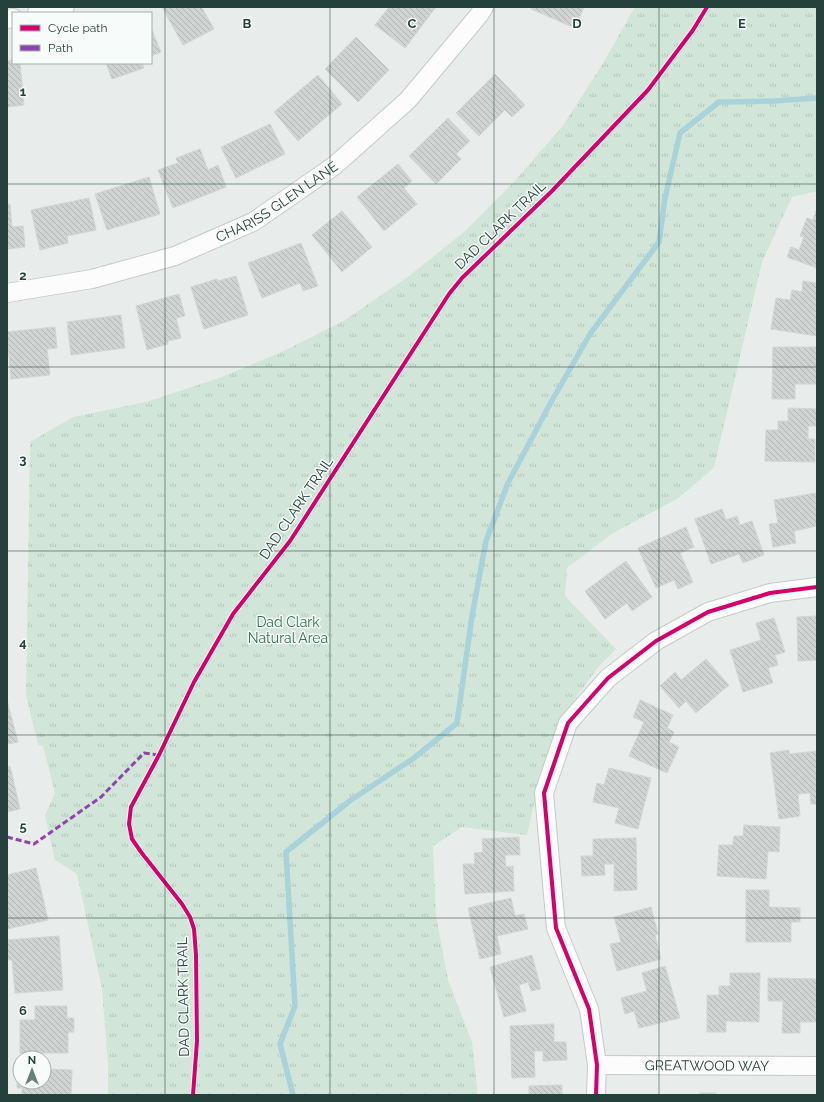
<svg xmlns="http://www.w3.org/2000/svg" width="824" height="1102" font-family="Raleway,sans-serif">
  <defs>
    <pattern id="grass-tufts" width="24" height="20" patternUnits="userSpaceOnUse"><rect width="24" height="20" fill="#d1e6d8"/><path d="M3 7l-1-3M5 7V3M7 7l1-3M15 17l-1-3M17 17v-4M19 17l1-3" fill="none" stroke="#b3c6ba"/></pattern>
    <pattern id="building-back-hatch" width="6" height="6" patternUnits="userSpaceOnUse"><rect width="6" height="6" fill="#cfd4d2"/><path d="M-1 5l2 2M0 0l6 6M5-1l2 2" fill="none" stroke="#b2b7b5"/></pattern>
  </defs>
  <rect width="100%" height="100%" fill="#e8edeb"/>
  <path fill="url(#grass-tufts)" d="M635,7H817V191L792,197L762,262L714,468L677,499L613,533L567,568L565,596L616,649L598,667L564,715L538,787L527,835L462,827L433,846L436,915L448,980L472,1042L477,1087V1095H108V1065L102,989L77,874L55,860L45,815L55,793L43,746L38,745L26,695L30,442L73,417L146,402L219,378L284,351L345,320L409,276L464,232L514,182L564,124L602,65Z"/>
  <g fill="none" stroke-linecap="round" stroke-linejoin="round">
    <path stroke="#aad2da" stroke-width="5.5" d="M293,1095L280,1044L295,1006L286,852L351,800L414,758L457,723L472,616L486,541L508,483L550,404L590,334L659,242L665,198L680,133L719,102L774,101L817,98"/>
  </g>
  <path fill="url(#building-back-hatch)" stroke="#d1d6d4" d="M162,7H203L202,8L214,29L183,45Z
    M389,7H436L405,48L375,25Z
    M532,7H584L575,28L531,9Z
    M151,28L161,52L151,56Z
    M356,37L389,70L358,102L325,69Z
    M13,60V63H20L24,105L7,107V61Z
    M106,63H142L144,68L112,79Z
    M495,74L525,105L512,117L505,110L479,136L456,113Z
    M318,75L342,104L298,141L274,112Z
    M448,118L470,141L456,154L461,159L436,184L409,156Z
    M270,124L285,154L236,178L221,147Z
    M200,149L208,170L218,165L226,187L173,208L158,170L178,163L176,158Z
    M398,164L412,181L404,188L417,204L384,231L357,197Z
    M149,177L160,214L107,230L95,194Z
    M89,198L96,230L67,236L68,243L40,250L31,210Z
    M7,204H10L12,227L23,226L25,247L7,249Z
    M342,211L372,247L342,272L312,235Z
    M816,211H817V268L787,257L791,247L799,250L804,237L800,236L807,218L813,220Z
    M301,243L318,286L303,291L300,283L262,298L248,263Z
    M236,276L248,315L204,329L191,287L217,279L218,281Z
    M803,281L817,283V336L771,329L776,298L790,300L792,290L802,292Z
    M179,294L185,316L176,318L181,338L168,341V344L147,350L136,306Z
    M121,315L125,348L71,355L67,322Z
    M55,327L57,348L47,349L50,375L11,379L7,332Z
    M773,347H817V384H795V399H772Z
    M788,408L817,409V426H808V439H815V462L765,461L766,430H778V421H788Z
    M816,493L817,526L794,531L796,543L773,547L769,524L778,523L774,500Z
    M722,509L726,520L737,516L740,525L752,521L764,555L743,563L739,554L711,564L695,519Z
    M686,527L694,547L680,553L693,582L678,589L674,580L656,588L638,548Z
    M626,561L652,597L632,611L627,603L605,619L585,591Z
    M817,616V660L798,661L797,617Z
    M774,618L785,652L775,655L778,665L768,668L773,683L743,692L730,650L761,640L756,623Z
    M706,659L729,685L696,713L686,701L679,708L660,686L675,672L681,680Z
    M7,700L18,742L7,744Z
    M640,700L673,715L667,728L674,732L669,742L679,747L667,773L629,756L644,722L633,717Z
    M789,750V754L817,751V804H811L810,793L798,794L800,816L779,819L770,753Z
    M10,766L20,809L7,812V767Z
    M609,768L651,778L638,829L615,823L619,808L593,802L597,783L604,785Z
    M744,825L780,827L779,852L768,851L766,879L717,876L719,845H733L734,836H743Z
    M519,837L520,855H505L506,867L513,866L514,891L465,894L463,864H475L474,853L483,852L482,839Z
    M636,838L637,890L614,891V864H604L605,875L582,876L581,856H593V839Z
    M36,868L48,920L7,929V875Z
    M746,890H769V907L800,908V922H791V942H746Z
    M511,898L515,916L524,914L528,929L497,936L501,954L480,959L468,908Z
    M651,907L658,934L655,935L661,959L617,971L610,944L621,942L614,917Z
    M59,936L63,990L15,993L12,960H8L7,940Z
    M532,955L541,989L531,991L528,982L519,985L526,1011L504,1017L490,967Z
    M665,966L680,1018L639,1028L634,1011L625,1014L621,998L647,991L642,973Z
    M730,973H760L759,1022L726,1021V1032H707V995H719V986H730Z
    M768,978L817,979V1022H800V1033H782L783,1001H768Z
    M35,1006H67V1018H74V1032H68V1053H20V1020H35Z
    M554,1024V1042H566L567,1060L543,1061V1051H534L535,1077L512,1078L510,1026Z
    M17,1069H20V1082H44V1069L72,1070L71,1095H22V1088H17Z
    M562,1085V1095H529V1086Z
    M699,1093H716V1095H699Z"/>
  <g fill="none" stroke-linecap="round" stroke-linejoin="round">
    <g stroke="#c5cac8" stroke-width="20">
      <g id="minor">
        <path d="M37,13L65,7"/>
        <path d="M7,19L13,18"/>
        <path id="s1" d="M7,293L92,279L175,256L253,222L334,166L408,100L479,15L484,7"/>
        <path id="s2" d="M597,1065L817,1066"/>
        <path d="M596,1095L597,1065L589,1009L556,928L544,793L568,723L608,678L656,641L708,612L770,593L817,587"/>
      </g>
    </g>
    <use href="#minor" stroke="#fcfcfc" stroke-width="18"/>
    <path stroke="#8e44ad" stroke-width="3" stroke-dasharray="6 3" stroke-linecap="butt" d="M7,837L34,844L101,797L144,753L159,755"/>
    <g stroke="#f7fbf9" stroke-width="6">
      <path id="cycleway" d="M193,1095L197,1041L196,955L194,929L190,917L182,904L141,852L132,839L129,824L131,807L159,755L194,682L233,614L290,541L449,294L462,278L552,191L648,90L693,30L707,7
        M596,1095L597,1065L589,1009L556,928L544,793L568,723L608,678L656,641L708,612L770,593L817,587"/>
    </g>
    <use href="#cycleway" stroke="#d6006c" stroke-width="4"/>
  </g>
  <path fill="none" stroke="#24423b" stroke-width="1" stroke-opacity="0.55" d="M165,7V1095M330,7V1095M494,7V1095M659,7V1095M7,184H817M7,367H817M7,551H817M7,735H817M7,918H817"/>
  <g text-anchor="middle" dominant-baseline="central" stroke-width="3" stroke-linejoin="round" paint-order="stroke">
    <g font-size="14" fill="#24423b" stroke="#f7fbf9">
      <text stroke="none"><textPath href="#s1" startOffset="288">CHARISS GLEN LANE</textPath></text>
      <text transform="translate(500 225) rotate(-44)">DAD CLARK TRAIL</text>
      <text transform="translate(296 508) rotate(-56)">DAD CLARK TRAIL</text>
      <text transform="translate(183 997) rotate(-91)">DAD CLARK TRAIL</text>
      <text stroke="none"><textPath href="#s2" startOffset="110">GREATWOOD WAY</textPath></text>
    </g>
    <g font-size="14" fill="#2e794e" stroke="#f7fbf9">
      <text x="288" y="622">Dad Clark<tspan x="288" dy="16">Natural Area</tspan></text>
    </g>
  </g>
  <g font-size="13" text-anchor="middle" font-weight="bold" fill="#24423b" stroke="#f7fbf9" stroke-width="3" stroke-linejoin="round" paint-order="stroke">
    <text x="247" y="28">B</text>
    <text x="412" y="28">C</text>
    <text x="577" y="28">D</text>
    <text x="742" y="28">E</text>
    <text x="23" y="96">1</text>
    <text x="23" y="280">2</text>
    <text x="23" y="464">3</text>
    <text x="23" y="647">4</text>
    <text x="23" y="831">5</text>
    <text x="23" y="1015">6</text>
  </g>
  <rect width="824" height="1102" fill="none" stroke="#24423b" stroke-width="16"/>
  <rect x="12" y="12" width="140" height="52" fill="#f7fbf9" stroke="#a3b1ad"/>
  <rect x="20" y="25" width="20" height="6" fill="#d6006c" stroke="#a3b1ad"/>
  <text x="48" y="32" font-size="12" fill="#24423b">Cycle path</text>
  <rect x="20" y="45" width="20" height="6" fill="#8e44ad" stroke="#a3b1ad"/>
  <text x="48" y="52" font-size="12" fill="#24423b">Path</text>
  <g transform="translate(32 1070)"><circle r="19" fill="#f7fbf9" stroke="#a3b1ad"/>
  <path d="M0-3L7 15L0 10L-7 15Z" fill="#697e79"/>
  <text y="-6" font-size="11" font-weight="bold" text-anchor="middle" fill="#24423b">N</text>
  </g>
</svg>
